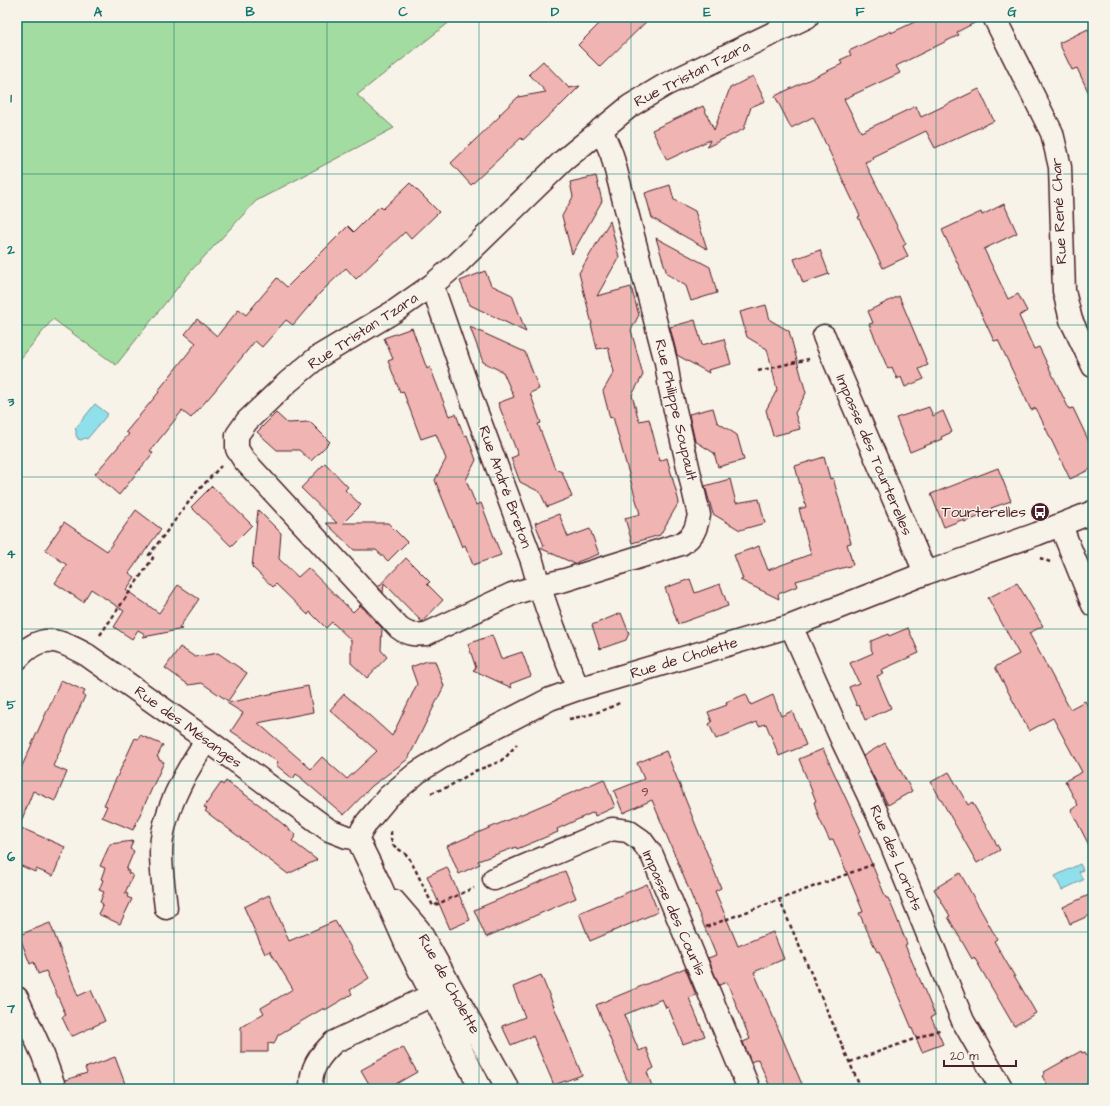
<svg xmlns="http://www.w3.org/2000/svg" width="1110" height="1106" font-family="'Architects Daughter',sans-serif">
  <rect width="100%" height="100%" fill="#f7f3e8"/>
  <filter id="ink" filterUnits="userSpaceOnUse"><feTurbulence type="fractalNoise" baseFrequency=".025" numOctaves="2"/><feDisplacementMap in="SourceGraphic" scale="8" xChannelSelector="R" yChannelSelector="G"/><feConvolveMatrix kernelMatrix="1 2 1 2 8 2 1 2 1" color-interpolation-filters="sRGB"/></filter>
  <g filter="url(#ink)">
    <path fill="#a3dca1" stroke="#767e66" d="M17,17H456L357,95L394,128L256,201L190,272L116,365L53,319L17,363Z"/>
    <path fill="#8fe0ea" stroke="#73939e" d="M95,404L108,414L87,439L85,438L81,440L78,439L76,435V430L75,429Z
      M1080,864L1083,870L1079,872L1083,880L1062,890L1055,876Z"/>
    <path fill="#f0b5b2" stroke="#4a1f2b" d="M606,17H651L600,67L578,45Z
      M925,17H982V19L957,32L959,35L896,66L900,73L844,99L861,132L916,106L921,117L979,89L994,121L935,148L926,131L872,157L873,159L865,162L906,244L903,246L908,256L883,268L858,217L860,216L813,117L791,128L775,96L842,64L840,60L851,55L849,51L891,31V33Z
      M1088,29L1093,40V102L1077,68L1072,70L1059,43Z
      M543,61L569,88L580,86L560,106H559L523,140L521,138L471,185L451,163L500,116L499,115L518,97L546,92L529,74Z
      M753,76L765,101L751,107L744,129L707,147L710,140L667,160L652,130L703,106L714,130L730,88Z
      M596,176L602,201L572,254L562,216L573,197L570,182Z
      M410,183L439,212L411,239L405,232L356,279L346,268L320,293L293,325L286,320L262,347L255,341L213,393L191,418L182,411L150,451L153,453L119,495L95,474L129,434L126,432L159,392L158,391L196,343L185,334L197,319L217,336L239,309L246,315L277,278L287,287L348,226L354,232L380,206L383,209Z
      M670,185L674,200L695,211L707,249L652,218L645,193Z
      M1004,204L1017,233L984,249L1008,299L1018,294L1027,311L1019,316L1034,349L1039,347L1069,409L1073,408L1093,450V468L1070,479L1036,408L1031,410L998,340L994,341L942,230L981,212L982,215Z
      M610,221L619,257L597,296L631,287L639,315L631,330L643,375L632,395L639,421L649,419L660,461L667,458L679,502L660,535L632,543L625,518L640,514L613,417L610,418L603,391L614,372L608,347L597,349L591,324H592L579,273Z
      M656,238L710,267L717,293L691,301L686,286L667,274Z
      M820,250L829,274L803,283L794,259Z
      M485,271L491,285L512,295L526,332L470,305L460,281Z
      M899,296L928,365L919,369L924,379L905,387L901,377L897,379L892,367L888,369L869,324L873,323L868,311Z
      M766,305L770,320L789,331L806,393L795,413L800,429L773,436L766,410L777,390L771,364L767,349L747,337L740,312Z
      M695,320L702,345L724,339L731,364L708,370L709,373L677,355L670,327Z
      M470,327L525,352L539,389L530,393L541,423L538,424L555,469L562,472L572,497L547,507L540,492L520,482L511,458L518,455L498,403L514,397L503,372L483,362Z
      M412,328L427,369L430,367L449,416L456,414L464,436L467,435L476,460L466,480L476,505L481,503L501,555L473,565L465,545L462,547L435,480L446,459L436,434L421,439L403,391L400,392L388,361L393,359L384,338Z
      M929,407L933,416L943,411L952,432L941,437L942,439L910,452L896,418Z
      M713,408L717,422L737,435L744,460L718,467L714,453L695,441L689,414Z
      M276,413L287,423L310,422L330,442L311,461L299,450H277L257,432Z
      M824,457L830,479L833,478L842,510L851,543L847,544L853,565L796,581L798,586L778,594L779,599L740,580L743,579L734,555L759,546L768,570L811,554L799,509L806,507L795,466Z
      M325,463L348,487L345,490L361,505L343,523H388L407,542L388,561L376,550H354L326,523H337L301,488Z
      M998,468L1011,501L991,508L992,512L964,522V519L944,527L931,494Z
      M730,479L736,503L759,499L765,523L740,530L713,514L705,486Z
      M212,486L252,525L231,546L191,507Z
      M136,510L161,529L129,573L135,577L126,590L159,613L178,585L199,599L179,628L182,629L159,634L143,637L145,634L138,630L132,639L114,627L124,611L91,589L83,602L55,583L67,565L45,550L64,522L107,551Z
      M258,510L281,533L279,559L298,577L308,568L353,612L360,605L382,628L381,650L387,657L367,678L351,663V640L332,622L326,628L310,612L308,615L276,584L273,587L252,567Z
      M559,514L568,537L590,529L599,554L577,562L578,563L575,564L540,548L544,546L535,523Z
      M406,558L430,582L427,584L443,600L422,622L384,583L383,593L378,587Z
      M690,579L695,593L720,584L728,606L678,624L665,588Z
      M1017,583L1043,626L1029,633L1070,709L1085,701L1093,716V853L1071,810L1078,805L1065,781L1082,772L1053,718L1029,731L995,667L1019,654L988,598Z
      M621,613L629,633L626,640L600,649L592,625Z
      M908,628L919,653L881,670L883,674L877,676L891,708L865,720L859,705L857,706L849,687L859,683L850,663L873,653L871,649V641L888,634L889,636Z
      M492,635L501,659L522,652L531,676L510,684L512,688L473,670L476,668L468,644Z
      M180,647L195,657L218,653L247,673L228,701L202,683L189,685L165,668Z
      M427,661H435L444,686L408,759L372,786L344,815L302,779V778L296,774L293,779L276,765L278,762L231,731L243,713L227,703L308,686L313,712L258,723L311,769L322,757L347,779L377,751L330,710L344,694L370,716L392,736L417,684L411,667Z
      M61,680L85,691L83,695L85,696L53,766L67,772L55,801L33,791L19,827L65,847L53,876L36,869L35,872L17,864V777Z
      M746,694L751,705L773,695L781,716L792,711L806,745L779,756L766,724L759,726L757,722L716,739L709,724L712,722L708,712L727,705L726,702Z
      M140,735L163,745L157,757L159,758V760L164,762L133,830L102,817L107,806L104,805L116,779L135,738L138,739Z
      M885,743L912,791L888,805L863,756Z
      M823,749L861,831L858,832L871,862L886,898H888L893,909L907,944L905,945L935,1015L931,1017L943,1044L922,1052L879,951L877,952L859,913L863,912L862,909L833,839L830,841L819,818L814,802L816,801L799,759Z
      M666,751L721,888L715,891L738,946L773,932L784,959L754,972L804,1089H771L758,1059L751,1062L743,1042L750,1039L727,982L719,985L708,958L716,955L652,800L623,813L614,791L644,779L637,763Z
      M949,772L968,805L972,802L1000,850L977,863L931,782Z
      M604,779L615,807L595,816L594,812L557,829L558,832L517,849L516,847L478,861L480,864L459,874L447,846Z
      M226,781L261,806L296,835L292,841L317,860L288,874L205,811L207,809L204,807L221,783L223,785Z
      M133,841L130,849L134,851L126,870L129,871L128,873L133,875L125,893L128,894L127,897L132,899L120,924L98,914L103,904L100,902L104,892L99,890L103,880L101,879L105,868L100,866L110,844Z
      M447,867L470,920L450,929L427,876Z
      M565,871L576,898L486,937L474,910Z
      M960,873L997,939L994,941L1036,1013L1014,1026L974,957L972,959L948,917L950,916L934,889Z
      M647,884L658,912L590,941L579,913Z
      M1093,893V914L1070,924L1063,907Z
      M269,895L289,941L335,921L369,978L350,990L352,994L325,1010L324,1008L278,1035L274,1044L268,1043V1052H241V1027L264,1013L261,1008L293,989L270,951L265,954L244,907Z
      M50,923L78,996L91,990L105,1021L73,1036V1035L71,1036L62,1017L66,1015L46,971L38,974L34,962L30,964L19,935Z
      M685,968L696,995L689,998L705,1036L683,1044L668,1007L666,1008L662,999L624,1015L639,1051L646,1048L654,1068L647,1072L653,1089H631L596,1005Z
      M541,975L582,1075L554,1085L533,1036L511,1045L502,1026L525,1017L513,987Z
      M403,1047L417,1072L387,1089H372L361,1070Z
      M1081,1051L1082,1053L1085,1052L1093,1066V1080L1078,1089H1050L1042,1076L1045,1074L1044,1072Z
      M115,1057L127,1089H67L65,1080L87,1073L85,1068Z"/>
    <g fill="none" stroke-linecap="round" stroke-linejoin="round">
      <g stroke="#4a1f2b" stroke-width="25">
        <path id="minor" d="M994,17L1052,133L1060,167L1064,291L1071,320L1093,366
          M601,129L612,155L666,362L670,388L699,515C696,529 694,536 681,544L565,580L539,586L512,594L426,634C415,635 408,635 399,628L244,460L237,449V435L247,421L288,382L318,357L395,311L432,285L457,264L563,161L630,106L665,85L807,17
          M432,285L472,400L532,561C544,605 561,647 578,689
          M824,336L831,353L921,563L926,573
          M1061,525L1065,536L1093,605
          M791,626L842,740L887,834L963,1021L1002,1089
          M17,659C42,631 59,640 87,655L207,740L329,830L347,837L357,838
          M494,879L612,829L628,831L641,840L652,855L749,1089
          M394,901L419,930L508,1089
          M166,908C164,890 161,871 161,852C161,815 186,770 207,740
          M17,998L43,1055L55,1089
          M311,1089C310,1068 319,1056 334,1042L432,995
          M481,1089L407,946L380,885L357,838L367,822L388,797L418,772L463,744L550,699L578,689L791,626L926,573L1037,534L1093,512"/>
      </g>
      <path stroke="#4a1f2b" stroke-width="2.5" stroke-dasharray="4 3" stroke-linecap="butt" d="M758,371L809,359
        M1040,558L1050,562
        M100,635L153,558L149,555L194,495L221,466
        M569,719C589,715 603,712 621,702
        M431,793L448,787L475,771L499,762L506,757L517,744
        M391,831V839L393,845L408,856L416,871L433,906L474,888
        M779,899L861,1089
        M706,927L874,864
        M850,1062L942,1029"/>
      <use href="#minor" stroke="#f7f3e8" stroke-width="22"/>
    </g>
  </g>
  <path fill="none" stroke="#0f766e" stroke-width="1" stroke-opacity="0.55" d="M174,17V1089M327,17V1089M479,17V1089M631,17V1089M783,17V1089M936,17V1089M17,174H1093M17,325H1093M17,477H1093M17,629H1093M17,781H1093M17,932H1093"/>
  <defs>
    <g id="bus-disc" transform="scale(1)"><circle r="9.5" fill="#4a1f2b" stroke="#f7f3e8"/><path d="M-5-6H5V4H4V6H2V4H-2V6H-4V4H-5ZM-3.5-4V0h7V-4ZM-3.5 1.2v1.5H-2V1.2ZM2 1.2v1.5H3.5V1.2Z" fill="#fff"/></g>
  </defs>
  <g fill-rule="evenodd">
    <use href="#bus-disc" x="1040" y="512"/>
  </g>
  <g text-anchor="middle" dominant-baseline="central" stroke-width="3" stroke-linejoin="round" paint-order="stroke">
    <g font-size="13" fill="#74444d">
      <text x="645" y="792">9</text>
    </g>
    <g font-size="15" fill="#4a1f2b" stroke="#f7f3e8">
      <text transform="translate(692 74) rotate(-27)">Rue Tristan Tzara</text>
      <text transform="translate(1059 211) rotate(-93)">Rue René Char</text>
      <text transform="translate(363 331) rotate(-33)">Rue Tristan Tzara</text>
      <text transform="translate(676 410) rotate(77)">Rue Philippe Soupault</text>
      <text transform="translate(874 455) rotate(67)">Impasse des Tourterelles</text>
      <text transform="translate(505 487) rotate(70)">Rue André Breton</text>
      <text transform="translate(684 658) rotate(-17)">Rue de Cholette</text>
      <text transform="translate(188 727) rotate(36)">Rue des Mésanges</text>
      <text transform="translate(896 858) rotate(67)">Rue des Loriots</text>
      <text transform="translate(674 913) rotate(66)">Impasse des Courlis</text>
      <text transform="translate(449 984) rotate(61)">Rue de Cholette</text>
    </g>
    <g font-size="15" fill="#4a1f2b" stroke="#f7f3e8" text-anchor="end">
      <text x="1026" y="512">Tourterelles</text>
    </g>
  </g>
  <rect width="1110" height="1106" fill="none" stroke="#f7f3e8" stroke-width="44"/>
  <path d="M944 1060v6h72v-6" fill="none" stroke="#4a1f2b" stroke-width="2"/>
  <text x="950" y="1060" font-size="12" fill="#4a1f2b" stroke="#f7f3e8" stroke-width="3" paint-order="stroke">20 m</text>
  <rect x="22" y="22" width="1066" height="1062" fill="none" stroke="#0f766e" stroke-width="1.5"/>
  <g font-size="13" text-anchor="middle" font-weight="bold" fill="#0f766e">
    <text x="98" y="16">A</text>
    <text x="250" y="16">B</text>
    <text x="403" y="16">C</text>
    <text x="555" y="16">D</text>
    <text x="707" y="16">E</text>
    <text x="860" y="16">F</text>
    <text x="1012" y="16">G</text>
    <text x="11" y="102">1</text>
    <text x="11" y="254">2</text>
    <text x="11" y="406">3</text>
    <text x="11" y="558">4</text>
    <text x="11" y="709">5</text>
    <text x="11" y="861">6</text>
    <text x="11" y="1013">7</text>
  </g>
</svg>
